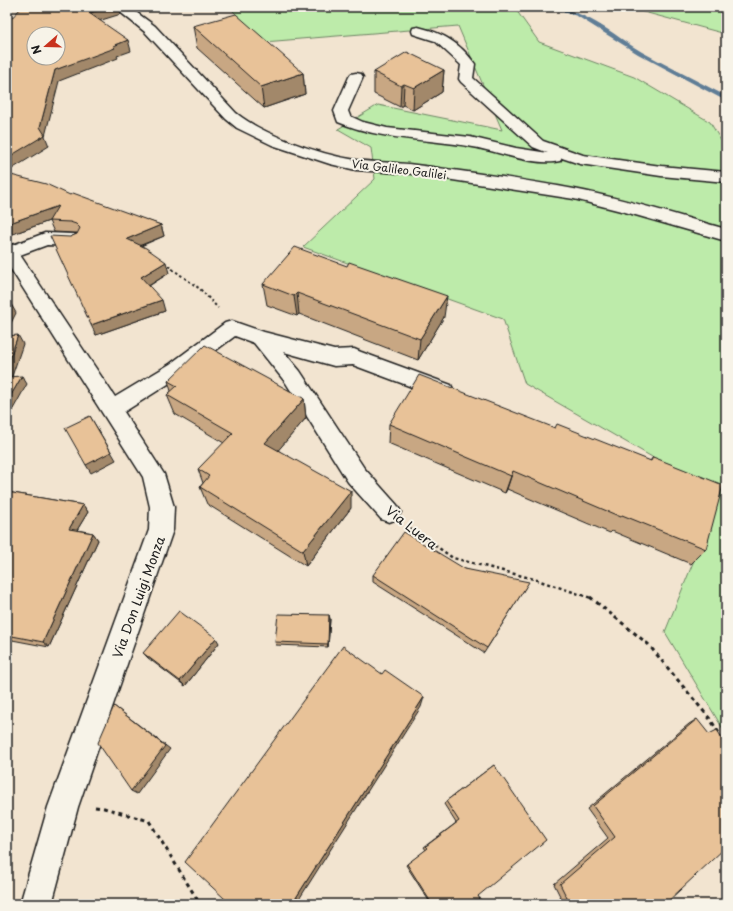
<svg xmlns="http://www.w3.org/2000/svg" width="733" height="911" font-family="'Playpen Sans',sans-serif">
  <rect width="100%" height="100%" fill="#f2e4d0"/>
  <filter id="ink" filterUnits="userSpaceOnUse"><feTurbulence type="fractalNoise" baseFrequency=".025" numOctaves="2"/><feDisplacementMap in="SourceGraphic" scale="8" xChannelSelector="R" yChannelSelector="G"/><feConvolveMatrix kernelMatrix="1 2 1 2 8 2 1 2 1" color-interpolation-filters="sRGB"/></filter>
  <g filter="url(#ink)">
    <path fill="#bdebaa" stroke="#6c8463" d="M229,7H514L539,42L634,77L710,122L726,149V734L665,632L720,496L525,384L503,319L303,247L375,179L371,148L338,129L378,105L502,130L458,26L264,42Z
      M625,7H726V34Z"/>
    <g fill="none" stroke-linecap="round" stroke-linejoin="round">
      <path fill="#5f7d96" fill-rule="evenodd" d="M546,7C583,7 612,34 642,52C669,67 698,81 726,96V101L638,54L577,16Z"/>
      <g stroke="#1c1c1c" stroke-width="3">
        <path id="minor" d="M114,7H129L155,26L236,113C263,135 321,155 356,160C376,163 396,162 416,165C469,172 522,179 574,189C626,199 676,215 726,229V241L625,212L574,199L414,174L356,170L330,164L272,145L237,128L226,119L145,32Z
          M418,27C443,33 460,43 475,64L473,78L543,141L583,155L661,166L726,172V182L661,176L580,164L562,158L560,161C535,167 497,151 473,147C425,138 384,141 338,122L334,111L349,77L351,74L356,73L361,74L363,77L348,111L350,116L363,122L387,128L470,137L516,148L548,153L533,147L461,82L459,79L461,65L435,41L413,34L412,31L413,28Z
          M45,233L74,234L80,236L83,240L80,244L74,246L47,245L20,255L115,397L170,364L225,323L232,321L264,332L334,350L354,349L361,352L451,385L454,391L451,397L444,399L353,365L334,366L284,352L300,371L364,468L397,505L401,512L397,519L389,522L381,519L348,482L286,383L254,343L235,336L184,374L124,412L164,474L174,507L173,530L78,807L52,904H20L48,807L149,530L150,507L143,477L7,263V243L13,245Z"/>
      </g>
      <path stroke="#1c1c1c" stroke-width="2" stroke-dasharray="2.5 2.5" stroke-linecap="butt" d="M164,263L200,289L218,308"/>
      <path stroke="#1c1c1c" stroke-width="2.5" stroke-dasharray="3 3" stroke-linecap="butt" d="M410,528L453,558L534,579L591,598"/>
      <path stroke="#1c1c1c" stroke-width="3" stroke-dasharray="4 4" stroke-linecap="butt" d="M590,597L648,644L710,719L721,736
        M95,807L104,808L149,821L200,904"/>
      <use href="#minor" fill="#f7f3e8" fill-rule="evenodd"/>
    </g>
    <path fill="#c8a783" stroke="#1c1c1c" d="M193,26L303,73L305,94L264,108L197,48Z
      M444,70L442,92L413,110L403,105L400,107L374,94V72Z
      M70,195L161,225L164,236L141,246L169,273L149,286L165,311L96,335L70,237L77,234V233H74L54,232L49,221L10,235Z
      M263,284L444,317L418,360L299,314L297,316L267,305Z
      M168,381L304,399L306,418L278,450L351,508L306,566L207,504L200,487L203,483L198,469L224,443L175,414L167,395L171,391Z
      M389,424L555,428L650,461L653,457L706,549L691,564L612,531L610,533L507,489L505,493L388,443Z
      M7,492L83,505L88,512L77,530L93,533L98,540L49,647L7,639Z
      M465,569L525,588L484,653L373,582V575Z
      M329,615L330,619L328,647L276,645L275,642Z
      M219,643L185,686L148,658L143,653Z
      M697,719L665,904H564L554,884L608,838L587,809L689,724Z
      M494,765L478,896L483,904H431L406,865L426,850L424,847L456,823L444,804L446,801Z"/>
    <path fill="#a2886a" stroke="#1c1c1c" d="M109,7H119L121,14L92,23L89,13Z
      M135,7H142L136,10Z
      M128,40L131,51L117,56L118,58L59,81L45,136L49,146L7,172V158L40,127L55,70Z
      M444,70L442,92L413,110L414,88Z
      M303,73L305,94L264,108L261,87Z
      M404,84L403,105L400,107L401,86Z
      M58,206L63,216L10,235L7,229V224Z
      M161,225L164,236L131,249L127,239Z
      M166,262L169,273L145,288L141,277Z
      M297,293L299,314L297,316L294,296Z
      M447,296L444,317L418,360L420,339Z
      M162,300L165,311L96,335L91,325Z
      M11,304L16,313L7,331V312Z
      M18,335L23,344L9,385L7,382V366Z
      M22,376L27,384L8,418L7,417V402Z
      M304,399L306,418L269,461L265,443Z
      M90,416L116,460L91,473L86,465Z
      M513,471L507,489L505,493L511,476Z
      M351,491V508L306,566L303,551Z
      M83,505L88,512L74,535L69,529Z
      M93,533L98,540L49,647L43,642Z
      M329,615L330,619L328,647V644Z
      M216,638L219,643L185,686L180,681Z
      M424,697L421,707L296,904H292Z
      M114,706L170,749L137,794L131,791Z"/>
    <path fill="#e8c298" stroke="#1c1c1c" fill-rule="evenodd" d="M22,7H109L89,13L128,40L113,46L115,48L55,70L40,127L45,135L7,158V23ZM34,34H58V58H34Z
      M236,14L303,73L261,87L193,26Z
      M407,52L444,70L414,88L404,84L401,86L374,72Z
      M7,174L46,184L70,195L73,193L161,225L127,239L146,248L166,262L141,277L162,300L91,325L50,236L70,237L77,234L80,228L76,224L70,222L49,221L58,206L7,224Z
      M295,247L347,266L349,262L447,296L420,339L297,293L294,296L263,284Z
      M7,304H11L7,312Z
      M18,335L7,366V336Z
      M205,345L303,398L304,399L265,443L351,491L303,551L200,487L209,476L198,469L233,433L167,395L177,386L168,381Z
      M419,375L555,428L557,424L651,461L653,457L723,485L706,549L622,515L621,517L513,471L511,476L389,424Z
      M22,376L7,402V377Z
      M90,416L111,452L86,465L65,428Z
      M7,492L83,505L69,529L93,533L43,642L7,635Z
      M404,532L465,569L529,582L487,648L373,575Z
      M179,611L216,638L180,681L143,653Z
      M278,614L329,615L328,644L275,642Z
      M343,646L382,674L385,670L424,697L292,904H222L225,899L185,862Z
      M114,706L165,746L131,791L98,743Z
      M697,719L709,734L717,730L726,744V847L665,904H570L560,884L615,837L593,806Z
      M494,765L546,840L478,896L483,904H432L407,864L428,848L426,846L459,821L446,801Z"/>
  </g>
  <g text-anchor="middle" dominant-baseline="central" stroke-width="4" stroke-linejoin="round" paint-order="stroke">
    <g font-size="11" fill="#1c1c1c" stroke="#f7f3e8">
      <text transform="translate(399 169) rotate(7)">Via Galileo Galilei</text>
    </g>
    <g font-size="13" fill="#1c1c1c" stroke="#f7f3e8">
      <text transform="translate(412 527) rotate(38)">Via Luera</text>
      <text transform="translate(138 597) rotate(-70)">Via Don Luigi Monza</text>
    </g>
  </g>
  <rect width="733" height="911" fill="none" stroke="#f7f3e8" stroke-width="24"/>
  <rect x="12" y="12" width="709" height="887" fill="none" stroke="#1c1c1c" stroke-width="1.5" filter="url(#ink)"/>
  <g transform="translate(46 46) rotate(250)"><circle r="19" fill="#f7f3e8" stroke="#9f9d96"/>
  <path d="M0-3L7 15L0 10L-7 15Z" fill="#c8321e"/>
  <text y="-6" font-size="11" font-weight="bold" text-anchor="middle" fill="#1c1c1c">N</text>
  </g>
</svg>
